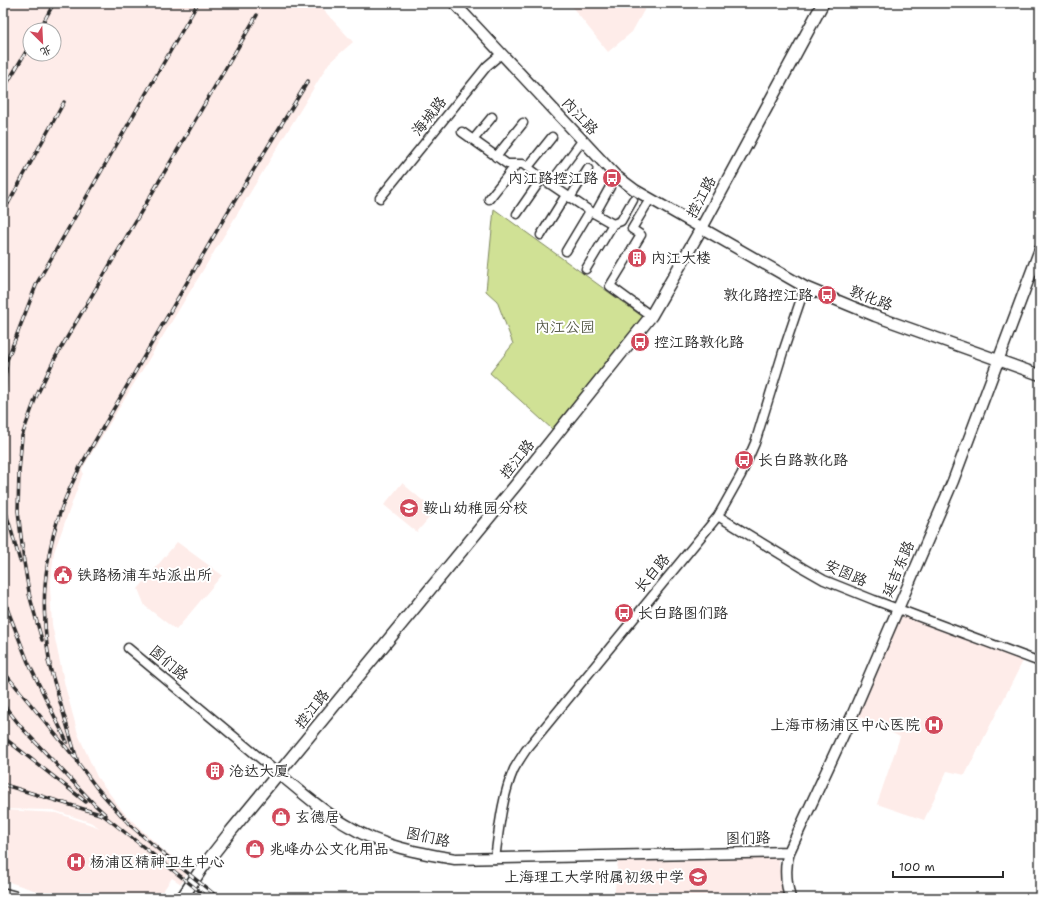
<svg xmlns="http://www.w3.org/2000/svg" width="1043" height="901" font-family="'Shantell Sans','LXGW WenKai TC',sans-serif">
  <rect width="100%" height="100%" fill="#fff"/>
  <filter id="ink" filterUnits="userSpaceOnUse"><feTurbulence type="fractalNoise" baseFrequency=".025" numOctaves="2"/><feDisplacementMap in="SourceGraphic" scale="8" xChannelSelector="R" yChannelSelector="G"/><feConvolveMatrix kernelMatrix="1 2 1 2 8 2 1 2 1" color-interpolation-filters="sRGB"/></filter>
  <g filter="url(#ink)">
    <path fill="#feece9" fill-rule="evenodd" d="M7,3H317L353,42L329,63L82,469L83,473L54,552L50,588L52,625L65,686L78,734L97,777L125,814L165,852L190,867L181,884L172,878L158,898H58L3,880V810L57,813L100,828L90,822L53,810L3,809V10ZM30,30H54V54H30Z
      M569,3H648L632,32L608,52Z
      M402,483L435,511L417,532L384,505Z
      M177,542L222,575L176,630L145,606L138,589Z
      M900,612L1023,661L965,775L947,771L924,820L877,804L900,737L855,714Z
      M778,857L784,898H614L618,860Z"/>
    <path fill="#d0e195" stroke="#7e8660" d="M494,209L643,317L552,429L490,373L513,344L497,301L486,291Z"/>
    <g fill="none" stroke-linecap="round" stroke-linejoin="round">
      <g stroke="#2b2b2b" stroke-width="11">
        <path id="minor" d="M462,132L507,164H523L550,184
          M473,140L492,117
          M582,141L550,184L590,211L613,224L621,221L633,200
          M496,157L523,123
          M528,167L552,137
          M380,198L487,66L501,54
          M570,198L588,169
          M489,199L516,165
          M650,199L632,229L641,235L610,286L651,316
          M517,214L542,178
          M595,214L610,187
          M541,235L566,195
          M566,251L590,211
          M586,269L613,224
          M718,516L803,568L824,580L874,600L1040,662
          M128,648L279,774
          M495,859C499,829 502,796 514,769C518,762 522,756 526,750L718,516L741,475L755,443L783,352L805,287"/>
      </g>
      <g stroke="#2b2b2b" stroke-width="13">
        <path id="tertiary" d="M454,3L600,159L615,175L635,190L805,287L875,316L1040,375
          M279,774C302,792 324,813 350,827C381,846 419,853 455,859L789,852
          M790,898C786,883 784,868 789,852L851,718L953,481L1040,249"/>
      </g>
      <g stroke="#2b2b2b" stroke-width="14">
        <path id="secondary" d="M182,898L202,868L231,831L515,486L651,316L701,229L823,3"/>
      </g>
      <g stroke="#2b2b2b" stroke-width="16">
        <path id="trunk" d="M3,895L14,898"/>
      </g>
      <use href="#minor" stroke="#fff" stroke-width="8"/>
      <use href="#tertiary" stroke="#fff" stroke-width="10"/>
      <use href="#secondary" stroke="#fff" stroke-width="11"/>
      <use href="#trunk" stroke="#fff" stroke-width="13"/>
      <g stroke="#2b2b2b" stroke-width="3.5">
        <path id="rail" d="M39,30L54,3
          M3,90L30,45
          M3,213L64,102
          M3,403L7,360L37,283L198,3
          M3,502L20,561
          M29,594L42,640
          M3,598L28,662L67,742
          M30,598L24,562L18,511L19,472L22,436L36,397L55,358L257,15
          M48,661L78,763L96,787L130,825L158,849L219,898
          M50,665C48,651 45,636 45,622C42,585 49,542 62,507C67,493 74,480 80,467L226,215L308,81
          M3,671L75,758
          M3,704L22,728L94,804L106,815
          M3,737L86,802
          M5,785L103,815L208,898"/>
      </g>
      <use href="#rail" stroke="#fff" stroke-width="2" stroke-dasharray="6" stroke-linecap="butt"/>
    </g>
  </g>
  <defs>
    <g id="bus-disc" transform="scale(1)"><circle r="9.5" fill="#d1495b" stroke="#fff"/><path d="M-5-6H5V4H4V6H2V4H-2V6H-4V4H-5ZM-3.5-4V0h7V-4ZM-3.5 1.2v1.5H-2V1.2ZM2 1.2v1.5H3.5V1.2Z" fill="#fff"/></g>
    <g id="building-disc" transform="scale(1)"><circle r="9.5" fill="#d1495b" stroke="#fff"/><path d="M-4-6H4V6H1V3H-1V6H-4ZM-2.5-4.3h1.7v1.8h-1.7ZM.8-4.3h1.7v1.8H.8ZM-2.5-1h1.7V.8h-1.7ZM.8-1h1.7V.8H.8Z" fill="#fff"/></g>
    <g id="school-disc" transform="scale(1)"><circle r="9.5" fill="#d1495b" stroke="#fff"/><path d="M0-5L7-2L0 1L-7-2ZM-4 1L0 2.5L4 1V4Q0 6-4 4Z" fill="#fff"/></g>
    <g id="civic-disc" transform="scale(1)"><circle r="9.5" fill="#d1495b" stroke="#fff"/><path d="M-.6-6.5H3V-4.5H.6V-3L4-1V1h2V6H-6V1h2V-1L-.6-3ZM-1.2 2.5V6h2.4V2.5Z" fill="#fff"/></g>
    <g id="hospital-disc" transform="scale(1)"><circle r="9.5" fill="#d1495b" stroke="#fff"/><path d="M-5-5h3v3.5h4V-5h3V5h-3V1.5h-4V5h-3Z" fill="#fff"/></g>
    <g id="shop-disc" transform="scale(1)"><circle r="9.5" fill="#d1495b" stroke="#fff"/><path d="M-5-2.5h2.3a2.7 3.5 0 0 1 5.4 0H5L5.5 6h-11ZM-1.5-2.5h3a1.5 2.3 0 0 0-3 0Z" fill="#fff"/></g>
  </defs>
  <g fill-rule="evenodd">
    <use href="#bus-disc" x="612" y="178"/>
    <use href="#building-disc" x="637" y="258"/>
    <use href="#bus-disc" x="827" y="295"/>
    <use href="#bus-disc" x="640" y="342"/>
    <use href="#bus-disc" x="744" y="460"/>
    <use href="#school-disc" x="409" y="508"/>
    <use href="#civic-disc" x="63" y="575"/>
    <use href="#bus-disc" x="624" y="613"/>
    <use href="#hospital-disc" x="934" y="725"/>
    <use href="#building-disc" x="215" y="771"/>
    <use href="#shop-disc" x="281" y="817"/>
    <use href="#shop-disc" x="255" y="849"/>
    <use href="#hospital-disc" x="76" y="862"/>
    <use href="#school-disc" x="698" y="877"/>
  </g>
  <g text-anchor="middle" dominant-baseline="central" stroke-width="4" stroke-linejoin="round" paint-order="stroke">
    <g font-size="15" fill="#2b2b2b" stroke="#fff">
      <text transform="translate(429 116) rotate(-51)">海城路</text>
      <text transform="translate(580 116) rotate(47)">内江路</text>
      <text transform="translate(701 197) rotate(-62)">控江路</text>
      <text transform="translate(871 298) rotate(21)">敦化路</text>
      <text transform="translate(517 459) rotate(-51)">控江路</text>
      <text transform="translate(898 569) rotate(-67)">延吉东路</text>
      <text transform="translate(652 573) rotate(-50)">长白路</text>
      <text transform="translate(846 573) rotate(24)">安图路</text>
      <text transform="translate(169 663) rotate(40)">图们路</text>
      <text transform="translate(312 709) rotate(-51)">控江路</text>
      <text transform="translate(428 837) rotate(12)">图们路</text>
      <text transform="translate(748 838) rotate(-1)">图们路</text>
    </g>
    <g font-size="15" fill="#2b2b2b" stroke="#fff" text-anchor="start">
      <text x="598" y="178" text-anchor="end">内江路控江路</text>
      <text x="651" y="258">内江大楼</text>
      <text x="813" y="295" text-anchor="end">敦化路控江路</text>
      <text x="654" y="342">控江路敦化路</text>
      <text x="758" y="460">长白路敦化路</text>
      <text x="423" y="508">鞍山幼稚园分校</text>
      <text x="77" y="575">铁路杨浦车站派出所</text>
      <text x="638" y="613">长白路图们路</text>
      <text x="920" y="725" text-anchor="end">上海市杨浦区中心医院</text>
      <text x="229" y="771">沧达大厦</text>
      <text x="295" y="817">玄德居</text>
      <text x="269" y="849">兆峰办公文化用品</text>
      <text x="90" y="862">杨浦区精神卫生中心</text>
      <text x="684" y="877" text-anchor="end">上海理工大学附属初级中学</text>
    </g>
    <g font-size="15" fill="#545846" stroke="#fff">
      <text x="565" y="327">内江公园</text>
    </g>
  </g>
  <rect width="1043" height="901" fill="none" stroke="#fff" stroke-width="16"/>
  <rect x="8" y="8" width="1027" height="885" fill="none" stroke="#2b2b2b" stroke-width="1.5" filter="url(#ink)"/>
  <g transform="translate(42 42) rotate(156)"><circle r="19" fill="#ffffff" stroke="#aaaaaa"/>
  <path d="M0-3L7 15L0 10L-7 15Z" fill="#d1495b"/>
  <text y="-6" font-size="11" font-weight="bold" text-anchor="middle" fill="#2b2b2b">北</text>
  </g>
  <path d="M893 871v6h110v-6" fill="none" stroke="#2b2b2b" stroke-width="2"/>
  <text x="899" y="871" font-size="12" fill="#2b2b2b" stroke="#ffffff" stroke-width="3" paint-order="stroke">100 m</text>
</svg>
